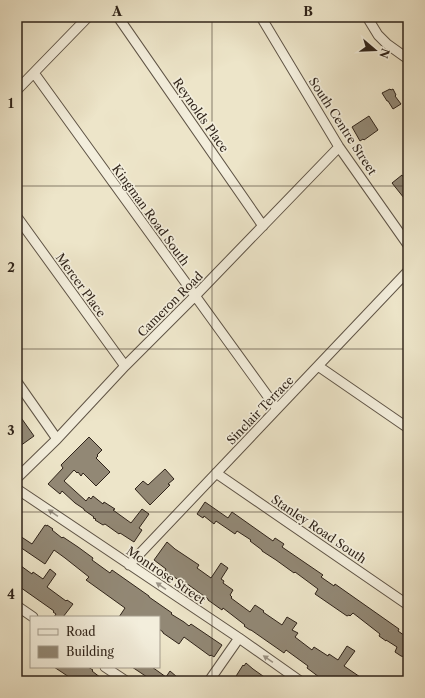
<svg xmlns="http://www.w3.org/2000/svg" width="425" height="698" font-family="'Libre Caslon Text',serif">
  <rect width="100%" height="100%" fill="#ede5c9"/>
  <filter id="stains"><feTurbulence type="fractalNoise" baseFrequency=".005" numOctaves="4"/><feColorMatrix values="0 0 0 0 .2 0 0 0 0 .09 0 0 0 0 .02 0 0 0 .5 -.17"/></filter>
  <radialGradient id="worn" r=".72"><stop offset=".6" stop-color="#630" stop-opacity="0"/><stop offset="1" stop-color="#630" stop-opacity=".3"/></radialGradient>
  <path fill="#928875" stroke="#30241a" d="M390,89L391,90L393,89L396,95L395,96L401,104L393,109L388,101H387L382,93Z
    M369,116L378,130L364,140L363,139L360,141L352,127Z
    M402,175L404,178L408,175V195L404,198L392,183Z
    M17,412L34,436L20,446L17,442Z
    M89,437L102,450L97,455L98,456L96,458L110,472L96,486L83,473L81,476L78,472L77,473L74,470L64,481L86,501L89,497L91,499L93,496L103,504L104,502L115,509L113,510L131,523L142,509L149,514L139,528L142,530L134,542L120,533L119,534L105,524L103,525L95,520L96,519L93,518L94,517L84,510V509L75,503L62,491L60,494L48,484L63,468L61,465Z
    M165,469L174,479L168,484L170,485L150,505L135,489L143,481L148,485Z
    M205,502L228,518L232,512L273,541L275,538L284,544L282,547L323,575L321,577L334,586L335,584L399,629L398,631L408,638V652L405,657L401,656L395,652L397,647L386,640V641L379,636L380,634L353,613L350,616L349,615L347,616L315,594L318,589L295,572L294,573L276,560L262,551V550L250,541L251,540L237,531L235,534L216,521L214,524L204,516L203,518L197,514Z
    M45,525L47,526V525L53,529L52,530L62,538L63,537L78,547L93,558L92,560L110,573L112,570L149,596V597L172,613L171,614L184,622L189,626L191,624L222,645L214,657L211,655L210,656L184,637L179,644L163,633V632L159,629V617H119L125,608L86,580L89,577L65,558L54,550L45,564L17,545V534L32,544Z
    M167,542L175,549L199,565L197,568L211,578L221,563L228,568L221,579L224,581L223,583L233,590L230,595L232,597L231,598L250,612L255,605L264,611L263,612L282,625L287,617L297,623L292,630L298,633L295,637L312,650L314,647L328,656L329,654L338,660L347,646L355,651L344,666L366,681H328L324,678L323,680L307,668L308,666L286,650L284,653L251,630H250L244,626L245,625L223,608L222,610L208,600V599L186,583L185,584L165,571L166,569L154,560Z
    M17,563L32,574L33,572L43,579L50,569L56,574L47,587L66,601L67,600L73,604L63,617H54L56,614L53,612L54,611L17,585Z
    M246,663L253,669L270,681H233L243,665L244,666Z
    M54,667H88L93,670L92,671L105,681H75Z
    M132,667H152L166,677L170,671L177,677L174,681H153Z"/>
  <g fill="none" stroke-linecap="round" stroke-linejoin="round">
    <g stroke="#5f5446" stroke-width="11">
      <path id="street" d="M118,17L263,226
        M261,17L339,147L408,245
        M367,17L378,35L387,44L408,59
        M34,73L277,409
        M17,90L88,17
        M17,217L125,366
        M318,366L408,428
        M17,382L57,439
        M216,473L408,605
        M17,478L57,439L125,366L195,296L339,147
        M17,489L239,638L300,681
        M129,565L408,271
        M17,606L33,617
        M105,667L126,681
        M209,681L239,638"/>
    </g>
    <use href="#street" stroke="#f3eedc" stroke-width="9"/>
  </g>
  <defs><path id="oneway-solid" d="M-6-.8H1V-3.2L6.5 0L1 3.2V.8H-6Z"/></defs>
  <g fill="#9b9385">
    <use href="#oneway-solid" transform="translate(53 513) rotate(-146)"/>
    <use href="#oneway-solid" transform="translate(161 586) rotate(-146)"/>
    <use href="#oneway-solid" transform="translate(268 659) rotate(-145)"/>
  </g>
  <path fill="none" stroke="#30241a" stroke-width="1" stroke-opacity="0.55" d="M212,17V681M17,186H408M17,349H408M17,512H408"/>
  <g text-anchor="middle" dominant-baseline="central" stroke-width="3.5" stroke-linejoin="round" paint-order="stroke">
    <g font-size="12" fill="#30241a" stroke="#f3eedc">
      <text transform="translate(201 115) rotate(55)">Reynolds Place</text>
      <text transform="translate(343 126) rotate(57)">South Centre Street</text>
      <text transform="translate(151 215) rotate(54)">Kingman Road South</text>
      <text transform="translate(81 285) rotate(54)">Mercer Place</text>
      <text transform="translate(170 304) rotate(-45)">Cameron Road</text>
      <text transform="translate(260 410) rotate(-46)">Sinclair Terrace</text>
      <text transform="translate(319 529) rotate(34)">Stanley Road South</text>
      <text transform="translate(166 575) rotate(34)">Montrose Street</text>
    </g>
  </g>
  <rect width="425" height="698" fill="none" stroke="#ede5c9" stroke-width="44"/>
  <rect x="30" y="616" width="130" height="52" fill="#f3eedc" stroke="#a59d8e"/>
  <rect x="38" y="629" width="20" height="6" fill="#f3eedc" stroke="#a59d8e"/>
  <text x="66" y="636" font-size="12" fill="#30241a">Road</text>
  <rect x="38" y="646" width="20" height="12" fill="#928875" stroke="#a59d8e"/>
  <text x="66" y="656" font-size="12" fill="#30241a">Building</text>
  <g transform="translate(375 50) rotate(109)" stroke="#f3eedc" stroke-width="3" paint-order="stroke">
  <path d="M0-3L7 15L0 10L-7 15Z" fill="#30241a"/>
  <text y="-6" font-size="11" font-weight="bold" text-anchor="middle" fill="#30241a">N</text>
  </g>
  <rect x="22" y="22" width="381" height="654" fill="none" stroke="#30241a" stroke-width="1.5"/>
  <g font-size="13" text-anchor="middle" font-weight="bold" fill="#30241a">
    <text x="117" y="16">A</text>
    <text x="308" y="16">B</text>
    <text x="11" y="108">1</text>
    <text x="11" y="272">2</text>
    <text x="11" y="435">3</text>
    <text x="11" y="599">4</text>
  </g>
  <rect width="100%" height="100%" filter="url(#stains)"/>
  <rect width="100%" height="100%" fill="url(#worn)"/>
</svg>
